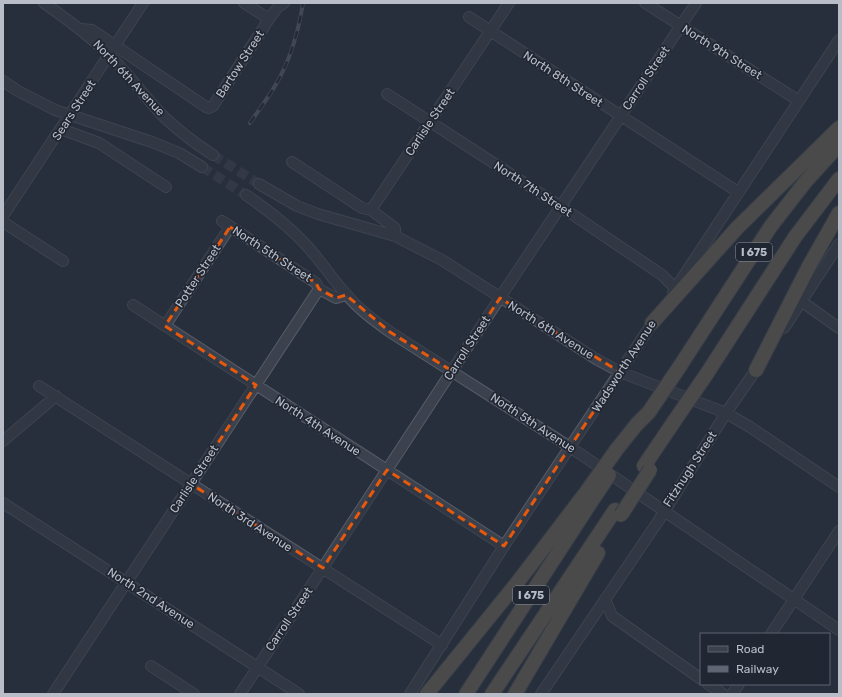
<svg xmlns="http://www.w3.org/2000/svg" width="842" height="697" font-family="Rubik,sans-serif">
  <rect width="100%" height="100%" fill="#282f3c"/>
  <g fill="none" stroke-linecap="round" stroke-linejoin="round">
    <path stroke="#3e4451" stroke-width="10" stroke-dasharray="10 5" stroke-linecap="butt" d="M213,155L259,184
      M202,167L246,195"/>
    <g stroke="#575d68" stroke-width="12">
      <path id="minor" d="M44,3C67,19 90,36 110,56C130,75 145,98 165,118C180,132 196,144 213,155
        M244,3L269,19
        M645,3L799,101
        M469,17L738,192
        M81,29L92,30L206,107L209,108L213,106L269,19L278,7L284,3
        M3,81L18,91L55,110L152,142L179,153L202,167
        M387,94L560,206L662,275L675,288
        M61,129L99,143L166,187
        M292,162L362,208L371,210
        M259,184L297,206L318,214L395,236L442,260L596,359L620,372L726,413L750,427L839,487
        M246,195C268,210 289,226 307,246C321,261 332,279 346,294C358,309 375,321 390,332L570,447L839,630
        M3,216L143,3
        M222,221L316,283L319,289
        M3,222L63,261
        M395,236V228L371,210L509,3
        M673,292L839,40
        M801,301L839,328
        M133,305L504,546
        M165,326L230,227
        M784,328L839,244
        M39,386L442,645
        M3,441L56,396
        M3,503L299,694
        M605,599L612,616L701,679
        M771,634L839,531
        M151,666L194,694
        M708,684L723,694
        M53,694L319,289L336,298L346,295
        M240,694L505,290L696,3
        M410,694L504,546L655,319
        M541,694L659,520L726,413L760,364
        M732,694L739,684"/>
    </g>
    <g stroke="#444a55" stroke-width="16">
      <path id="highway" d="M652,323L737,228L839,128
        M680,366L771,226L806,181L839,145
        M756,370L809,266L839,213
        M706,375L795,237L839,179
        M617,449L637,424L649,412
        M644,466L675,420
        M427,694L517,583L587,491
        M466,694L595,496
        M492,694L615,510
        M515,694L598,553"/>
    </g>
    <use href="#minor" stroke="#3c424d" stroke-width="10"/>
    <use href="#highway" stroke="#726a5a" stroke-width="14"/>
    <g stroke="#5f6573" stroke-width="4">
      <path id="rail" d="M250,123C260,108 272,93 280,77C292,54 299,28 303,3"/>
    </g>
    <use href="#rail" stroke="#212732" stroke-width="2.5" stroke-dasharray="8" stroke-linecap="butt"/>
    <g stroke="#444a55" stroke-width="16" stroke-linecap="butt">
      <path id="highway-bridge" d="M649,412L680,366
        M675,420L706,375
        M587,491L617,449
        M595,496L609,475
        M621,515L650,470"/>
    </g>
    <use href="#highway-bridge" stroke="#726a5a" stroke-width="14"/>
  </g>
  <path d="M0 0H842V697H0ZM230,227L316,283L319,289L336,298L346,295L390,332L452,371L500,298L620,372L504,546L387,470L323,568L191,484L256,385L165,326Z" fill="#282f3c" fill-opacity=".55" fill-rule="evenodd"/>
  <path fill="none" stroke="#e8590c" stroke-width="3" stroke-dasharray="8 5" stroke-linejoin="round" d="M230,227L316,283L319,289L336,298L346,295L390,332L452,371L500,298L620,372L504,546L387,470L323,568L191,484L256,385L165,326Z"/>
  <g text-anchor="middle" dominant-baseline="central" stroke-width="3.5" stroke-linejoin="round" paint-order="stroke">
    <g fill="#212732" stroke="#8b909b" stroke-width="1">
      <rect x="736" y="243" width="36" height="18" rx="3"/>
      <rect x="513" y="586" width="36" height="18" rx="3"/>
    </g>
    <g font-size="11" font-weight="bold" fill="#b8bdc8">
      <text x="754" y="252">I 675</text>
      <text x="531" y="595">I 675</text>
    </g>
    <g font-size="12" fill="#b8bdc8" stroke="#212732">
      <text transform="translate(722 52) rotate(32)">North 9th Street</text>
      <text transform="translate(240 64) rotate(-57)">Bartow Street</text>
      <text transform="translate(129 78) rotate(47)">North 6th Avenue</text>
      <text transform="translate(646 78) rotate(-56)">Carroll Street</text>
      <text transform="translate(563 79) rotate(33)">North 8th Street</text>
      <text transform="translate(74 110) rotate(-57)">Sears Street</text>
      <text transform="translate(430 122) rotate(-56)">Carlisle Street</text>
      <text transform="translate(533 189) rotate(33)">North 7th Street</text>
      <text transform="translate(272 254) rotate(33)">North 5th Street</text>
      <text transform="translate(198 276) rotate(-57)">Potter Street</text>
      <text transform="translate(551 330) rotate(32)">North 6th Avenue</text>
      <text transform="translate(467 348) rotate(-57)">Carroll Street</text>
      <text transform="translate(624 366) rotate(-57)">Wadsworth Avenue</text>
      <text transform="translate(533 423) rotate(33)">North 5th Avenue</text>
      <text transform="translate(318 426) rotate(33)">North 4th Avenue</text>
      <text transform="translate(690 469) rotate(-57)">Fitzhugh Street</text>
      <text transform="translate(194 479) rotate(-57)">Carlisle Street</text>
      <text transform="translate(250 522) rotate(33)">North 3rd Avenue</text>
      <text transform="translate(151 598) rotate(33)">North 2nd Avenue</text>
      <text transform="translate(289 619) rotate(-56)">Carroll Street</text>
    </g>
  </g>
  <rect width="842" height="697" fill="none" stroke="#b8bdc8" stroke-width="8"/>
  <rect x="700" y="633" width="130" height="52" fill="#212732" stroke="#5d636e"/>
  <rect x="708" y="646" width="20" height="6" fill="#3c424d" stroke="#5d636e"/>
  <text x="736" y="653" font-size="12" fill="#b8bdc8">Road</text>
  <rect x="708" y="666" width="20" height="6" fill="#5f6573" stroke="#5d636e"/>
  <text x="736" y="673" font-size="12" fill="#b8bdc8">Railway</text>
</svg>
